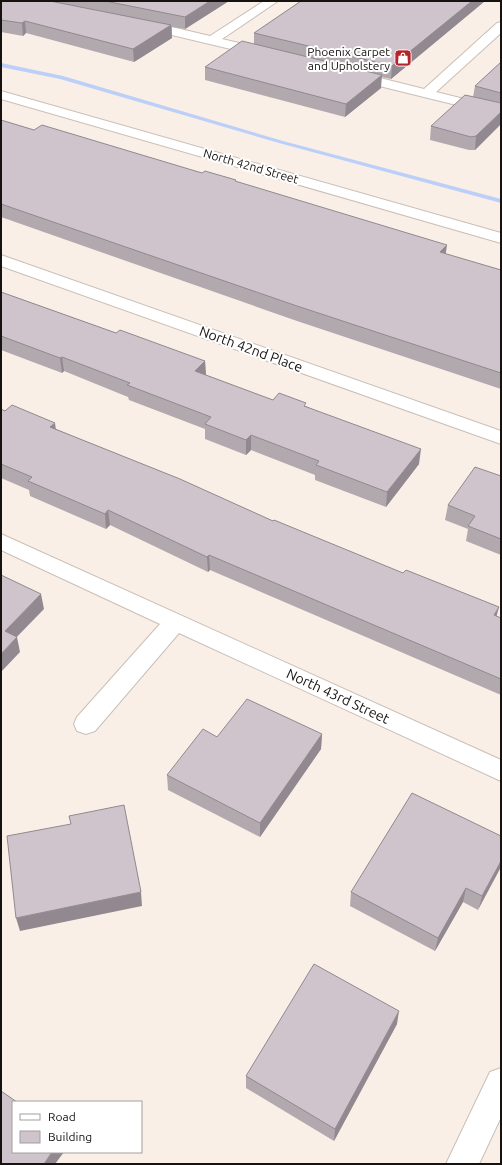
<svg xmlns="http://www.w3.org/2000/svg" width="502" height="1165" font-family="Ubuntu,sans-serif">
  <rect width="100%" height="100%" fill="#faefe7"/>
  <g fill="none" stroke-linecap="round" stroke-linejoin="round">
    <path fill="#bbcff8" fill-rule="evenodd" d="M1,63L63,76L283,141L501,199V203L279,143L60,79L1,67Z"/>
    <g stroke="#c9bfb7" stroke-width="2">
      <path id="minor" d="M264,1H278L222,39L269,50L270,53L269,56L264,57L138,27L136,24L142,20L210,36Z
        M501,22V33L436,92L501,108V116L347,78L345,75L347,72L352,71L424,89L497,23Z
        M1,91L501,233V243L1,99Z
        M1,255L501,431V444L1,266Z
        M1,534L501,760V781L179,633L95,731L86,734L77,731L74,724L77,717L160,624L1,550Z
        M501,1068V1117L479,1164H446L490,1072Z"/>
    </g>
    <use href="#minor" fill="#fff" fill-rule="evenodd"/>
  </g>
  <path fill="#b2a9af" d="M1,1H229L185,29L172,27V38L134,62L26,33L23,36L1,32Z
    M301,1H485L391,79L381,77V88L345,117L205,80V67L254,44V33Z
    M501,62V124L475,150H469L430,140L431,126L473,97L475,86Z
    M1,120L34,130L236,182L446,254L501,270V389L297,321L1,217Z
    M1,292L116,333L205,361L206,375L273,400L306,406L419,464L386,507L315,480V475L251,450L246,455L205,439V429L129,400L128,397L64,371L62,373L1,350Z
    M1,409L56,429L273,521L501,618V695L210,570L208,572L110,525L106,529L30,496L29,490L1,478Z
    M501,476V555L466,541L468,529L445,520L448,505Z
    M322,734L321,749L260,837L168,790L167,775L217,737Z
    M501,836L478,910L463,902L435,951L350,906L351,892Z
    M397,1024L334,1141L246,1088V1076Z"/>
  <path fill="#91898f" d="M210,1H229L185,29V17Z
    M472,1H485L391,79L392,66Z
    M25,21L26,33L23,36L22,23Z
    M171,25L172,38L134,62L133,49Z
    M382,75L381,88L345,117L346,104Z
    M501,112V124L475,150L476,136Z
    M447,245L445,259L440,252Z
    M62,357L64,371L62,373L60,358Z
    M205,361L206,376L195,371Z
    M55,423L57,438L50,427Z
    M251,435V450L246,455V440Z
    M421,449L419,464L386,507L387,492Z
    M108,510L110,525L106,529L105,514Z
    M209,555L210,570L208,572L207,557Z
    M41,594L44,609L8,646L5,631Z
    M499,607L495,622L494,615Z
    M17,637L20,652L1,672V654Z
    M322,734L321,749L260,837V823Z
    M501,861V867L478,910L482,896Z
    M466,888L463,902L435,951L438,938Z
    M141,892L142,906L20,931L16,918Z
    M399,1011L397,1024L334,1141L335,1129Z
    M52,1152H64L55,1164H44Z"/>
  <path fill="#cfc4cc" stroke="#91898f" d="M1,1H50L171,25L133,49L25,21L22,23L1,20Z
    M105,1H210L185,17Z
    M301,1H472L392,66L254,33Z
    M242,41L382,75L346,104L205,67Z
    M501,62V93L475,86Z
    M465,95L501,103V112L476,136L471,137L431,126Z
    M1,120L34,130L42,125L202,173L205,171L236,180L235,181L447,245L440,252L501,270V373L297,306L1,204Z
    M1,292L116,333L120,330L205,361L195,371L273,400L279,393L306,403L304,406L421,449L387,492L316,465L319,461L251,435L246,440L205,424L211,417L127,385L130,383L62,357L60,358L1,336Z
    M12,405L55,423L50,427L180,479L273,521L274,520L403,573L406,570L499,607L494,615L501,618V679L209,555L207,557L108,510L105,514L28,481L32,477L1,464V409L5,411Z
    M475,467L501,476V539L468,526L475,516L448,505Z
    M1,575L41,594L5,631L17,637L1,654Z
    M247,699L322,734L260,823L167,775L203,729L217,737Z
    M412,793L501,836V861L482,896L466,888L438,938L351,892Z
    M124,805L141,892L16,918L7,836L71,824L69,816Z
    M314,964L399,1011L335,1129L246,1076Z
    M1,1091L17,1102H13V1152H52L44,1164H1Z"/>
  <defs>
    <g id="shop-square" transform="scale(0.9)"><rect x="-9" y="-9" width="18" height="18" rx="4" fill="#b5242b" stroke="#fff"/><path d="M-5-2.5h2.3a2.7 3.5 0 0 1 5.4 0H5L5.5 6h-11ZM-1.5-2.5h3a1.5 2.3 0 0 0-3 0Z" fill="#fff"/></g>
  </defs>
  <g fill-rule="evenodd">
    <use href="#shop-square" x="403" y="58"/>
  </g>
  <g text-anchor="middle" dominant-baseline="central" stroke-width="4" stroke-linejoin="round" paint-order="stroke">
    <g font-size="12" fill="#161210" stroke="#fff" text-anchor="end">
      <text x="390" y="51">Phoenix Carpet<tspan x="390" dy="14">and Upholstery</tspan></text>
    </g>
    <g font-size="12" fill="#161210" stroke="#fff">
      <text transform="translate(251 166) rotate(16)">North 42nd Street</text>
    </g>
    <g font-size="14" fill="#161210" stroke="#fff">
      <text transform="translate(251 349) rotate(20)">North 42nd Place</text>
      <text transform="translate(338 696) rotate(25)">North 43rd Street</text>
    </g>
  </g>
  <rect width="502" height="1165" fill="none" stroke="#161210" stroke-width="4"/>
  <rect x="12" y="1101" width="130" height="52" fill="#ffffff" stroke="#a2a09f"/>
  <rect x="20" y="1114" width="20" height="6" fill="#ffffff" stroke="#a2a09f"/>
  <text x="48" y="1121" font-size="12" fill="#161210">Road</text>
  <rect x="20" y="1131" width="20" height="12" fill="#cfc4cc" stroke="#a2a09f"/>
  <text x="48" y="1141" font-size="12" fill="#161210">Building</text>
</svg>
